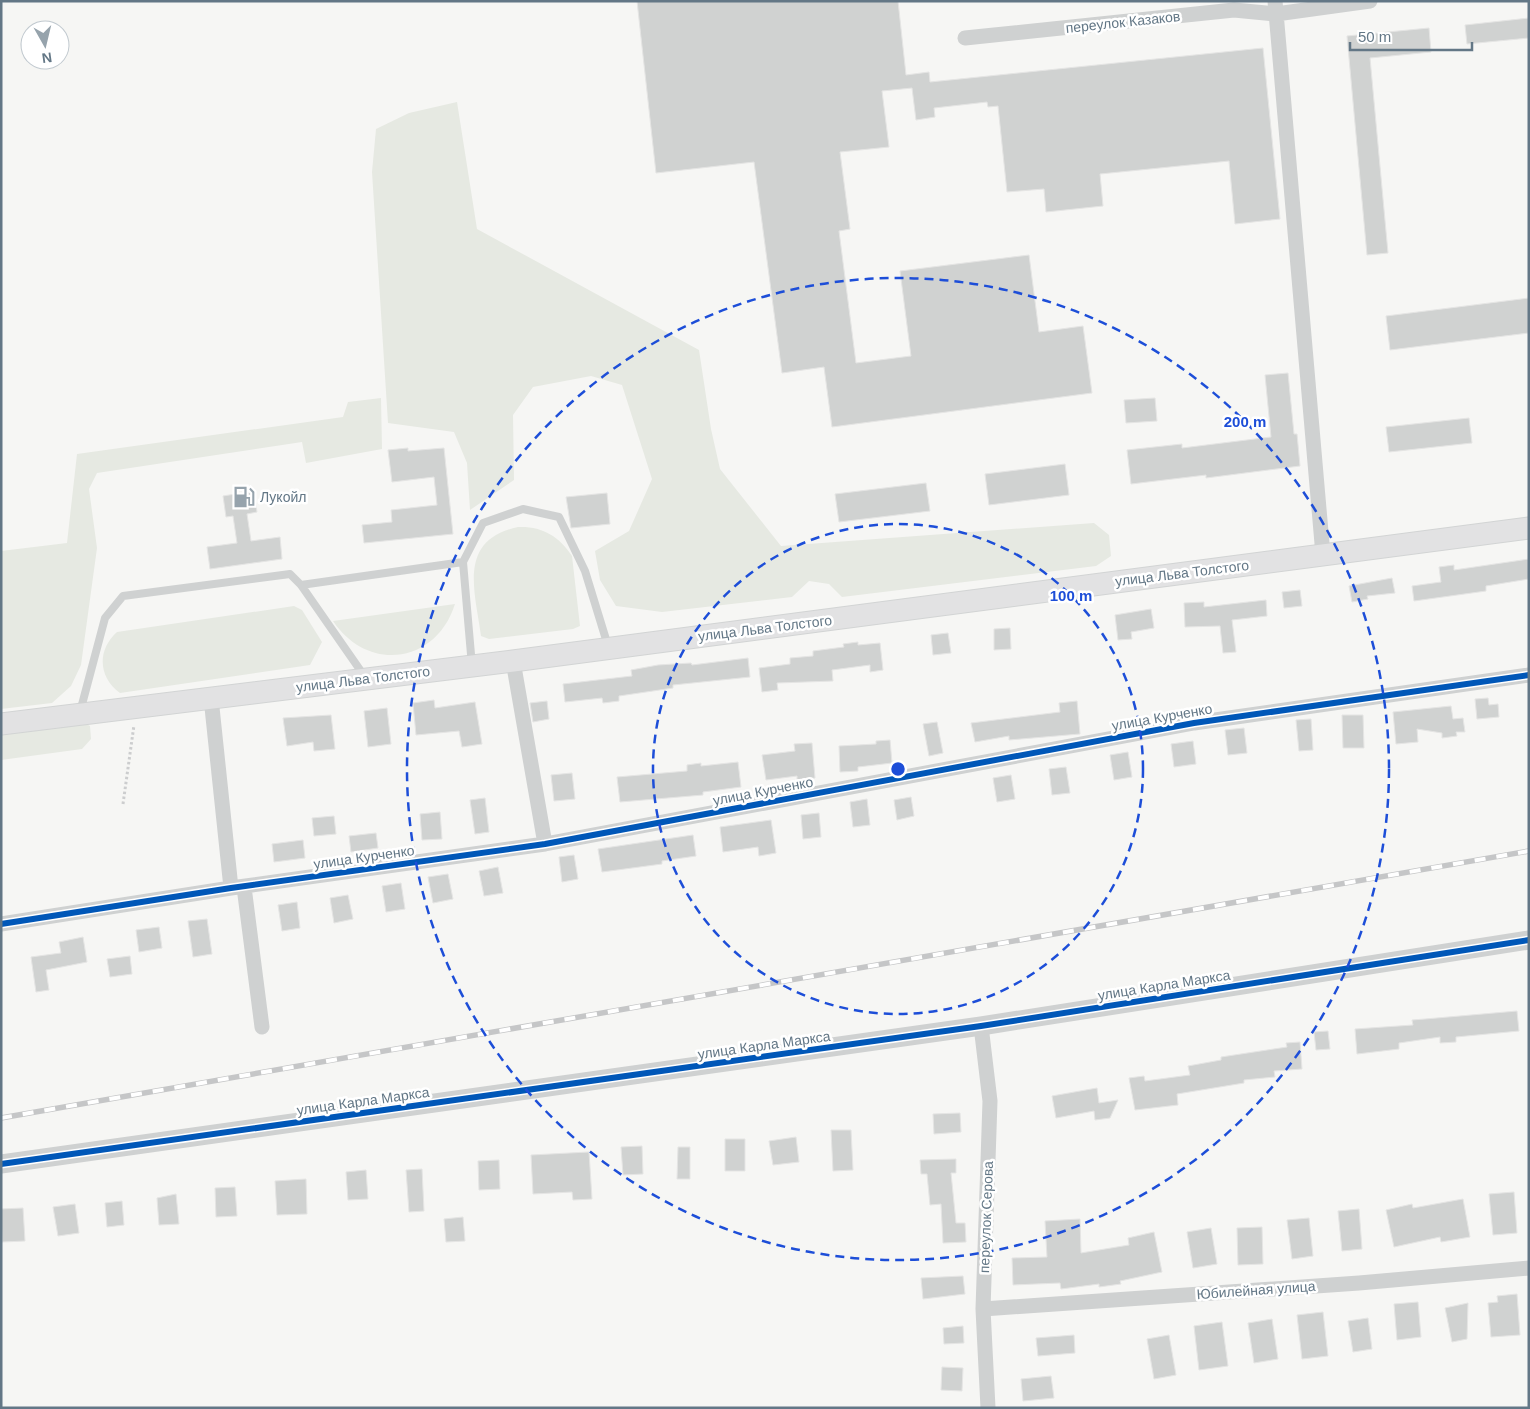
<svg xmlns="http://www.w3.org/2000/svg" width="1530" height="1409" font-family="Arial,sans-serif">
  <rect width="100%" height="100%" fill="#f6f6f4"/>
  <path fill="#e6e9e2" d="M457,102L477,229L699,350L711,429L720,469L781,546L1094,523L1109,535L1111,556L1096,566L842,597L829,584L809,581L792,597L662,612L616,606L600,580L595,551L629,531L652,479L622,385L591,376L533,387L513,415L514,480L470,510L467,463L454,432L388,423L372,172L376,129L409,113Z
    M381,398L382,449L306,463L302,442L97,473L89,489L97,548L81,665L71,686L52,703L1,709V551L67,543L77,454L343,417L348,402Z
    M518,527C542,526 559,536 572,556L580,626L573,629L489,639L481,636C475,591 457,540 518,527Z
    M455,604C436,664 368,673 333,621Z
    M294,606L302,610L322,642L310,665L120,693C98,677 97,650 117,632Z
    M83,722L90,726L91,739L82,749L1,760V734Z"/>
  <path fill="#d0d2d1" stroke="#e5e5e4" d="M637,1H898L906,75L929,72L930,82L1263,48L1280,219L1235,224L1229,161L1100,174L1103,206L1046,212L1044,189L1007,192L998,106L988,107L987,102L934,108L935,117L916,120L912,88L882,91L889,147L840,152L850,229L839,231L856,363L911,356L900,271L1029,255L1039,332L1083,326L1092,393L832,427L824,367L782,373L754,162L656,173Z
    M1529,18V38L1467,44L1465,25Z
    M1429,28L1431,52L1370,58L1388,253L1367,255L1347,36Z
    M1529,298V333L1390,350L1386,316Z
    M1288,373L1294,434H1297L1300,466L1206,478V475L1131,484L1127,450L1182,444V448L1271,437L1265,375Z
    M1155,398L1157,421L1126,423L1124,400Z
    M1469,418L1472,443L1389,452L1386,427Z
    M408,448V451L444,448L453,534L364,543L362,525L392,522L391,510L437,505L434,477L392,482L388,450Z
    M1065,464L1069,495L989,505L985,474Z
    M926,483L930,511L839,522L835,494Z
    M254,491L257,512L247,514L251,541L280,537L282,559L210,569L207,547L237,543L233,516L226,517L223,496Z
    M607,493L610,524L571,528L566,497Z
    M1529,559V579L1486,586V591L1414,601L1412,586L1441,582L1439,567L1454,565V570Z
    M1392,578L1395,593L1367,596L1368,599L1352,602L1349,586Z
    M1300,590L1302,606L1284,608L1282,592Z
    M1266,600L1267,616L1232,620L1236,652L1223,653L1220,626L1185,627L1184,603L1204,602V607Z
    M1151,609L1154,628L1131,632L1132,639L1118,640L1115,615Z
    M1010,628L1011,649L994,650V629Z
    M948,633L951,653L933,655L931,635Z
    M858,642V645L880,643L883,670L870,672V665L832,670L833,681L777,683L778,690L762,692L759,668L790,664V658L813,656V651L844,647L843,644Z
    M748,658L750,677L673,685V688L619,696V701L603,703L602,698L565,702L563,684L632,676L631,670L658,665L691,663L692,665Z
    M1488,698L1489,705L1498,704L1499,717L1477,719L1475,699Z
    M434,700L435,708L475,702L482,744L462,747L459,731L416,735L413,703Z
    M547,701L549,719L533,722L530,703Z
    M1077,701L1080,734L1009,740V736L975,742L971,723L1060,712L1059,703Z
    M1451,706L1453,719L1463,718L1465,732H1456L1457,736L1442,738V733L1417,729L1418,742L1396,744L1393,712Z
    M387,708L391,744L368,747L364,711Z
    M331,715L335,749L314,751L313,742L287,746L283,718Z
    M1342,715H1363L1364,748H1343Z
    M1311,719L1313,750L1299,751L1296,720Z
    M937,722L943,753L929,756L923,724Z
    M1244,728L1247,753L1228,755L1225,730Z
    M890,740L892,763L858,767V771L840,772L839,746L876,744V741Z
    M1193,741L1196,764L1174,767L1171,744Z
    M812,743L815,778L797,780V776L766,780L762,755L795,751L794,744Z
    M1128,752L1132,777L1114,780L1110,755Z
    M738,762L741,787L703,792V795L620,802L617,777L687,771V765L701,763V766Z
    M1066,767L1070,793L1052,795L1049,769Z
    M572,773L575,799L554,801L551,775Z
    M1011,775L1015,799L997,802L993,778Z
    M911,797L914,816L897,820L894,800Z
    M485,798L489,832L475,834L470,800Z
    M867,799L870,825L853,827L850,802Z
    M440,812L442,839L422,840L420,814Z
    M819,813L821,837L803,839L801,815Z
    M334,816L336,834L314,836L312,818Z
    M771,820L776,853L759,856L758,847L723,852L720,827Z
    M376,833L378,848L351,852L349,836Z
    M693,835L696,856L662,861V864L602,872L598,849Z
    M303,840L305,858L274,862L272,844Z
    M574,855L578,879L562,882L559,857Z
    M498,867L503,893L484,896L479,871Z
    M448,874L453,899L433,903L428,877Z
    M401,883L405,909L386,912L382,886Z
    M348,895L353,919L334,923L330,898Z
    M297,902L300,928L282,931L278,905Z
    M207,919L212,954L193,957L188,921Z
    M159,927L162,948L139,952L136,930Z
    M83,937L87,962L46,970L49,990L36,992L31,957L61,953L59,942Z
    M130,956L132,974L110,977L107,959Z
    M1517,1011L1519,1031L1456,1037V1042L1440,1043V1037L1399,1043V1049L1357,1054L1355,1029L1413,1025L1412,1020L1425,1019Z
    M1328,1031L1330,1049L1316,1050L1314,1032Z
    M1300,1042L1302,1069L1274,1071L1275,1077L1244,1080V1083L1177,1094L1178,1105L1135,1110L1129,1078L1144,1076L1145,1081L1190,1075L1188,1066L1221,1060V1057L1287,1047L1286,1043Z
    M1097,1088L1099,1103L1118,1100L1110,1118L1095,1120L1094,1111L1056,1118L1052,1096Z
    M960,1113L961,1132L934,1134L933,1114Z
    M831,1130H851L853,1170L833,1171Z
    M796,1137L799,1162L773,1165L769,1141Z
    M725,1139H745V1171H725Z
    M642,1146L643,1174L623,1175L621,1147Z
    M678,1147H690V1179H677Z
    M589,1152L592,1199L573,1200L572,1192L533,1194L531,1155Z
    M956,1159V1173H951L956,1223H965L966,1242L943,1243L941,1204L930,1205L927,1174H921L920,1160Z
    M499,1160L500,1189L479,1190L478,1161Z
    M422,1169L424,1211L409,1212L406,1170Z
    M366,1170L368,1199L348,1200L346,1172Z
    M306,1179L307,1214L277,1215L275,1181Z
    M235,1187L237,1216L216,1217L215,1188Z
    M1514,1192L1517,1233L1493,1235L1489,1194Z
    M176,1194L179,1224L159,1225L157,1198Z
    M1463,1199L1470,1237L1441,1242L1440,1237L1394,1247L1386,1210L1412,1204L1413,1208Z
    M122,1201L124,1225L107,1227L105,1203Z
    M75,1204L79,1233L58,1236L53,1207Z
    M23,1208L25,1241L2,1242L1,1209Z
    M1359,1209L1362,1249L1342,1251L1338,1211Z
    M463,1217L465,1241L446,1242L444,1219Z
    M1309,1218L1313,1256L1292,1259L1287,1220Z
    M1080,1219L1081,1253L1129,1245L1128,1238L1154,1232L1162,1272L1120,1281L1121,1284L1099,1287V1284L1061,1289L1060,1283L1013,1285L1012,1258L1047,1257L1045,1221Z
    M1262,1227L1263,1264L1238,1265L1237,1228Z
    M1211,1228L1217,1264L1193,1268L1187,1232Z
    M963,1276L965,1294L923,1299L921,1278Z
    M1517,1294L1520,1335L1491,1337L1488,1303L1498,1302L1497,1296Z
    M1418,1302L1421,1337L1397,1340L1394,1304Z
    M1468,1303L1467,1339L1452,1342L1445,1308Z
    M1323,1312L1328,1356L1302,1359L1297,1315Z
    M1368,1318L1372,1349L1353,1352L1348,1321Z
    M1272,1319L1278,1359L1254,1363L1248,1323Z
    M1222,1322L1228,1366L1199,1370L1194,1326Z
    M963,1326L964,1343L944,1344L943,1328Z
    M1074,1335L1075,1353L1038,1356L1036,1338Z
    M1169,1335L1176,1375L1154,1379L1147,1339Z
    M942,1367L963,1368L962,1391L941,1390Z
    M1051,1376L1054,1398L1023,1401L1021,1379Z"/>
  <g fill="none" stroke-linecap="round" stroke-linejoin="round">
    <g stroke="#d2d4d4" stroke-width="23">
      <path id="secondary" d="M1,724L513,661L1529,528"/>
    </g>
    <path stroke="#cccdce" stroke-width="3" stroke-dasharray="2.5 2.5" stroke-linecap="butt" d="M123,804L134,725"/>
    <path stroke="#cfd1d1" stroke-width="8" d="M301,585L463,562
      M472,666L463,562L483,523L523,509L559,517L585,571L608,646
      M80,712L105,618L123,596L290,574L301,585L365,677"/>
    <path stroke="#cfd1d1" stroke-width="15" d="M1275,1L1323,555
      M965,38L1234,10L1276,14L1370,1
      M513,661L545,844
      M211,698L231,888
      M244,887L262,1027
      M1,924L231,888L545,844L1194,723L1529,675
      M981,1026L990,1101L983,1309L988,1408
      M983,1309L1359,1283L1529,1268"/>
    <path stroke="#cfd1d1" stroke-width="19" d="M1,1164L981,1026L1529,940"/>
    <use href="#secondary" stroke="#e2e2e3" stroke-width="21"/>
    <g stroke="#c5c6c7" stroke-width="5.5">
      <path id="rail" d="M1,1118L1529,851"/>
    </g>
    <use href="#rail" stroke="#fff" stroke-width="4" stroke-dasharray="11" stroke-linecap="butt"/>
    <g stroke="#fff" stroke-width="9">
      <path id="cycleway" d="M1,924L231,888L545,844L1194,723L1529,675
        M1,1164L981,1026L1529,940"/>
    </g>
    <use href="#cycleway" stroke="#0057b8" stroke-width="6"/>
  </g>
  <g fill="none" stroke="#1d4ed8" stroke-width="2.5" stroke-dasharray="9 6">
    <circle cx="898" cy="769" r="245"/>
    <circle cx="898" cy="769" r="491"/>
  </g>
  <defs>
    <g id="fuel-bare" transform="scale(1.725)"><path d="M-5.5-6h7V0h2V4h1.3V-2.5L3-4.5l.8-.8L6-3V5H2.5V1h-1V6h-7ZM-4.2-4.7v3.2H.2V-4.7Z" fill="#96a3ac" stroke="#fff" stroke-width="2.5" paint-order="stroke"/></g>
  </defs>
  <g fill-rule="evenodd">
    <use href="#fuel-bare" x="244" y="497"/>
  </g>
  <g text-anchor="middle" dominant-baseline="central" stroke-width="5" stroke-linejoin="round" paint-order="stroke">
    <g font-size="14" fill="#637786" stroke="#fff">
      <text transform="translate(1123 22) rotate(-6)">переулок Казаков</text>
      <text transform="translate(1182 573) rotate(-7)">улица Льва Толстого</text>
      <text transform="translate(765 628) rotate(-7)">улица Льва Толстого</text>
      <text transform="translate(363 679) rotate(-7)">улица Льва Толстого</text>
      <text transform="translate(1162 717) rotate(-10)">улица Курченко</text>
      <text transform="translate(763 791) rotate(-11)">улица Курченко</text>
      <text transform="translate(364 857) rotate(-8)">улица Курченко</text>
      <text transform="translate(1164 985) rotate(-9)">улица Карла Маркса</text>
      <text transform="translate(764 1045) rotate(-8)">улица Карла Маркса</text>
      <text transform="translate(363 1101) rotate(-8)">улица Карла Маркса</text>
      <text transform="translate(986 1217) rotate(-88)">переулок Серова</text>
      <text transform="translate(1256 1290) rotate(-4)">Юбилейная улица</text>
    </g>
    <g font-size="14" fill="#637786" stroke="#fff" text-anchor="start">
      <text x="260" y="497">Лукойл</text>
    </g>
  </g>
  <circle cx="898" cy="769" r="8" fill="#1d4ed8" stroke="#fff" stroke-width="2.5"/>
  <g font-size="15" text-anchor="middle" font-weight="bold" fill="#1d4ed8" stroke="#fff" stroke-width="5" stroke-linejoin="round" paint-order="stroke">
    <text x="1245" y="427">200 m</text>
    <text x="1071" y="601">100 m</text>
  </g>
  <rect width="1530" height="1409" fill="none" stroke="#637786" stroke-width="5"/>
  <g transform="translate(45 45) rotate(172)"><circle r="24" fill="#ffffff" stroke="#c1c9cf"/>
  <path d="M0-4L9 19L0 12L-9 19Z" fill="#96a3ac"/>
  <text y="-8" font-size="14" font-weight="bold" text-anchor="middle" fill="#637786">N</text>
  </g>
  <path d="M1350 42v8h122v-8" fill="none" stroke="#637786" stroke-width="2.5"/>
  <text x="1358" y="42" font-size="15" fill="#637786" stroke="#ffffff" stroke-width="4" paint-order="stroke">50 m</text>
</svg>
